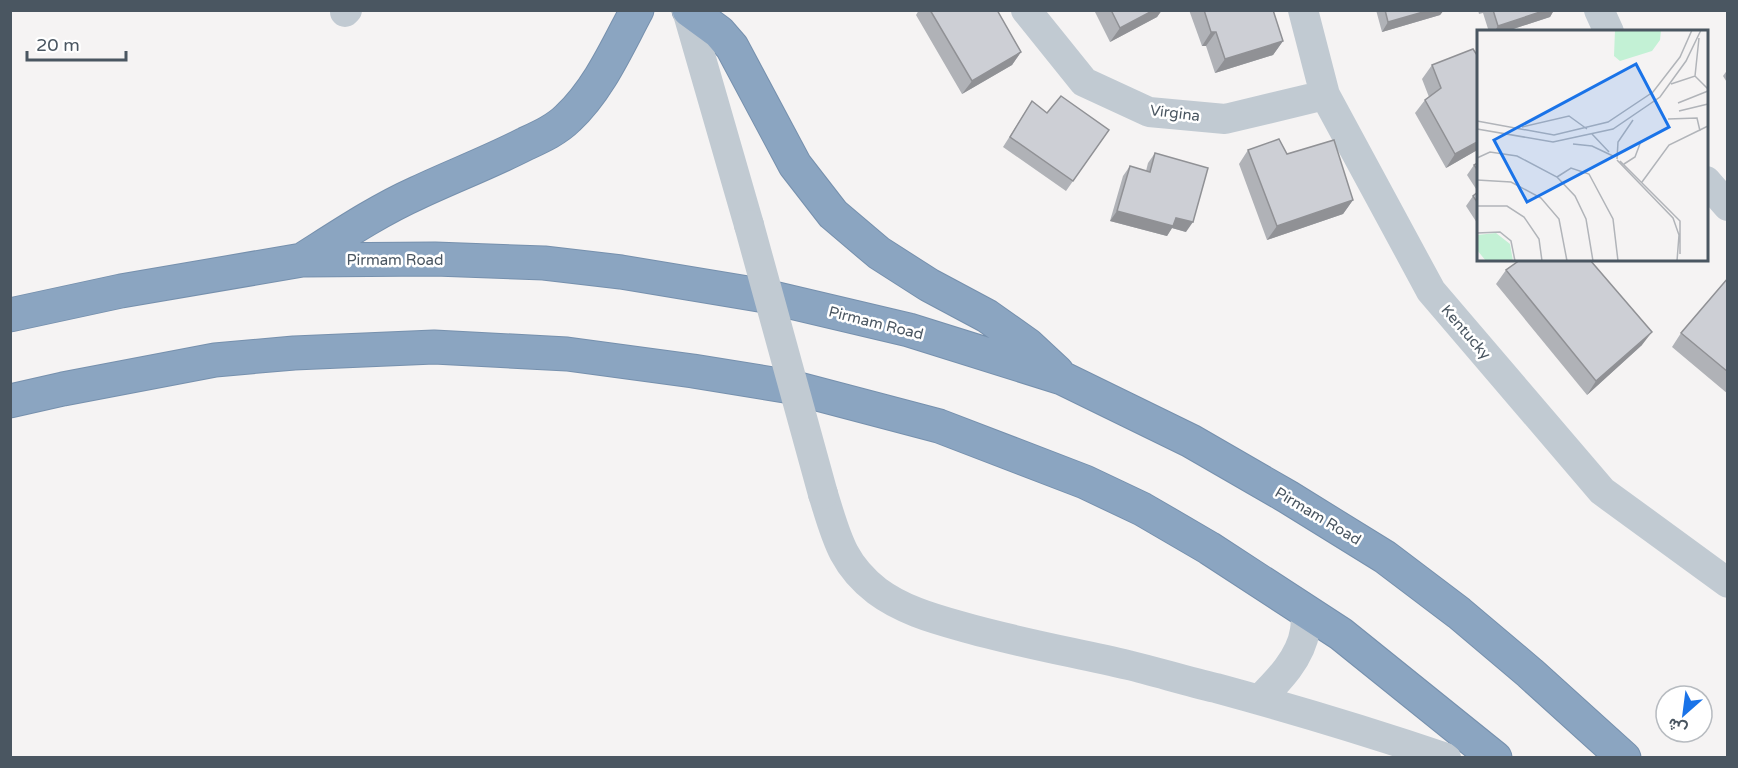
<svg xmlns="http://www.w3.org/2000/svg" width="1738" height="768" font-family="'Varela Round',Vazirmatn,sans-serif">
  <rect width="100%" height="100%" fill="#f5f3f3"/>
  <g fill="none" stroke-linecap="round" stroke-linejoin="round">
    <g stroke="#7690ad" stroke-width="35">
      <path id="highway" d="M689,10L719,32L732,47L795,165L833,214L879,253L929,285L987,316L1028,345L1057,372
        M302,260C340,236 377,211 417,193C453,176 490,162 525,144C540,137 556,130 568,118C599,89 617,47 637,10
        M10,315L121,291L302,260L435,259L544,263L621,272L765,296L909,330L1062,378L1191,441L1288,497L1385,557L1459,613L1530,673L1624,758
        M10,401L63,389L215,360L294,353L434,347L567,354L693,371L791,387L939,426L1085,482L1142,509L1209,548L1341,634L1495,758"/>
    </g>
    <path stroke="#c1cad2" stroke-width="30" d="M687,10L749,225
      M1026,10L1084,82L1149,112L1225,119L1325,95
      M1303,10L1325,95L1431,291L1602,491L1728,583
      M1599,10L1609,32
      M345,12L347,10
      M1706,181L1728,206
      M823,494C836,535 841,563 877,591C901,609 931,618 960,626C1015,642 1072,652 1128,665C1157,672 1186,681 1216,688C1293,709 1370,732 1446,758
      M1259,700C1278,681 1301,658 1305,630C1306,624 1306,617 1306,611"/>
    <use href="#highway" stroke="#8ba5c1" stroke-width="33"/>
    <path stroke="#c1cad2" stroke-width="30" d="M749,225L823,494"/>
  </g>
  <path fill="#b0b2b7" d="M919,10H997L1021,52L1012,65L962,94L916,15Z
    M1094,10H1162L1157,17L1110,42Z
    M1189,10H1273L1283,41L1273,55L1215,73L1206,46H1202Z
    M1376,10H1444L1440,15L1382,32Z
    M1478,10H1554L1550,17L1504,32H1489L1483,13L1479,14Z
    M1432,65L1479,149L1446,168L1415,113L1425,100L1429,97L1422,79Z
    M1728,69V84L1723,76Z
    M1032,101L1047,113L1109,130L1066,191L1003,147Z
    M1248,150L1287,154L1353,200L1343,214L1267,240L1239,164Z
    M1155,153L1186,232L1172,228L1167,236L1110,221L1123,176L1130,166L1146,171L1148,163Z
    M1479,162V226L1466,206L1473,196L1478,192L1467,175L1474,165Z
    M1506,270L1642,345L1587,395L1496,284Z
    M1728,278V394L1672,347L1681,333Z"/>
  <path fill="#909195" d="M1154,10H1162L1157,17L1110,42L1120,28Z
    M1430,10H1444L1440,15L1382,32L1388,22Z
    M1546,10H1554L1550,17L1504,32H1494L1498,26Z
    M1211,32H1216L1206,46H1202Z
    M1283,41L1273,55L1215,73L1225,59Z
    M1021,52L1012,65L962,94L972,81Z
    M1479,141V149L1446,168L1455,154Z
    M1353,200L1343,214L1267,240L1277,226Z
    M1117,211L1176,218L1193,222L1186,232L1172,228L1167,236L1110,221Z
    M1652,332L1642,345L1587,395L1596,381Z"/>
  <path fill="#cdcfd5" stroke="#909195" stroke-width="1.5" d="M930,10H997L1021,52L972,81Z
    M1111,10H1154L1120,28Z
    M1204,10H1273L1283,41L1225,59L1216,32H1211Z
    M1385,10H1430L1388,22Z
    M1493,10H1546L1498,26Z
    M1473,49L1479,58V141L1455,154L1425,100L1441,88L1432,65Z
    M1061,96L1109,130L1073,181L1010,137L1032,101L1047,113Z
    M1279,139L1287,154L1334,140L1353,200L1277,226L1248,150Z
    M1155,153L1208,168L1193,222L1176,218L1173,226L1117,211L1130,166L1150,172Z
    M1479,162V172L1474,165Z
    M1479,191V205L1473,196Z
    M1520,260H1551L1552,261L1553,260H1590L1652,332L1596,381L1506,270Z
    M1728,278V372L1681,333Z"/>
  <g text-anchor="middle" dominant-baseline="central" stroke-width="5" stroke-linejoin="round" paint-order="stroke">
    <g font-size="15" fill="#4a5661" stroke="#fff">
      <text transform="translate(1175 113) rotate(7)">Virgina</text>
      <text x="395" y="260">Pirmam Road</text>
      <text transform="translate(876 323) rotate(14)">Pirmam Road</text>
      <text transform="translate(1466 332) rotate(49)">Kentucky</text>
      <text transform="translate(1318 516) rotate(31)">Pirmam Road</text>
    </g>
  </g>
  <g transform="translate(1477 30)">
    <rect width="231" height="231" fill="#f5f3f3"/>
    <path d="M138,0H184L183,10L175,21L143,31L137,26ZM19,203L33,214L36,231H9L0,220V205Z" fill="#c3f1d5"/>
    <path fill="none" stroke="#b1b4b9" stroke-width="1.5" d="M218,46L222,8M194,54L218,46L231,59M201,73L231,61M202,81L231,74M191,89L220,88L223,101M0,91L77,105L131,92L176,62L203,27L215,0M45,97L92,86L110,99M0,99L76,112L136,99L183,67L209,31L224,0M115,104L132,122M96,114L115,116L136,126M0,128L13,122L40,126L80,147L98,166L109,189L116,231M140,129L141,112L156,90M140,130L196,188L202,205L200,231M143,131L203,191V224M147,134L158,127L164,111M80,147L94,138L112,144L136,189L141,231M0,150L34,152L64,168L82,189L90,231M165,152L192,115L231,96M0,176H30L47,187L62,209L65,231M0,203L23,202L34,211L38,231"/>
    <path fill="#1a73e8" fill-opacity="0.15" stroke="#1a73e8" stroke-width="3" d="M159,34L192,97L50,172L17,110Z"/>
    <rect width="231" height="231" fill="none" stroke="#4a5661" stroke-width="3"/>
  </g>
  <rect width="1738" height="768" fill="none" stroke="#4a5661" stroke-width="24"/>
  <g transform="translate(1684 714) rotate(208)"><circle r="28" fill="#ffffff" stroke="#b7bbc0" stroke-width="1.5"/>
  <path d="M0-4.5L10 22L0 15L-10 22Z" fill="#1a73e8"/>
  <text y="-9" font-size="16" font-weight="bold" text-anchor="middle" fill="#4a5661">ش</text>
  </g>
  <path d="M27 51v9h99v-9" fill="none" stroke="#4a5661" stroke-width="3"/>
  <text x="36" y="51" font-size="18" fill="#4a5661" stroke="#ffffff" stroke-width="4.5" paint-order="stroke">20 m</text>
</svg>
